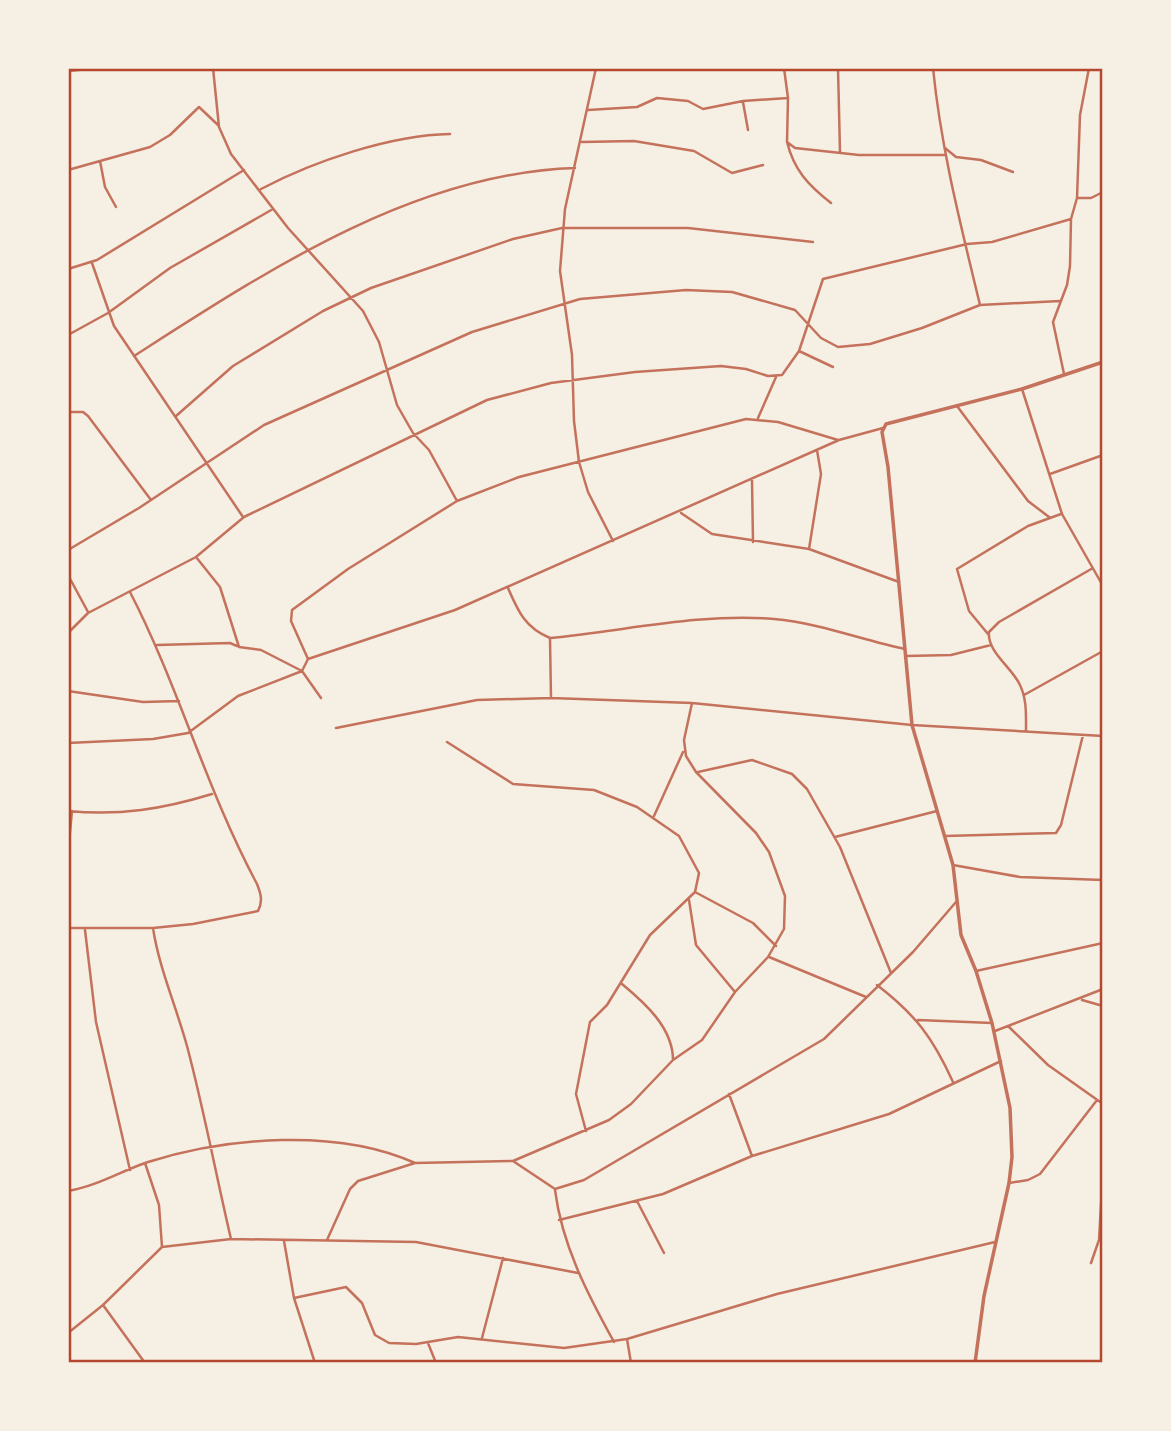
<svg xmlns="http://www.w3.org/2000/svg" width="1171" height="1431" font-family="Montserrat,sans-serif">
  <rect width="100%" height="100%" fill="#f6efe4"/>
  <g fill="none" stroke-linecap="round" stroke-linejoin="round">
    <path stroke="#c5725c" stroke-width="2.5" d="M213,68L219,127L231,154L288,228L363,311L379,342L397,405L413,433L429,450L457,501
      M596,68L565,209L560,271L572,355L574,421L579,462L588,492L613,541
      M784,68L788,98L787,142L795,148L859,155H944
      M838,68L840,152
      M933,68C941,149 961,226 980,305
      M68,71L98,68
      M743,102L748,130
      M588,110L637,107L657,98L688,101L703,109L743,101L788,98
      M582,142L634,141L694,151L732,173L763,165
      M787,142C794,170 808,185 831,203
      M945,148L956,157L981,160L1013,172
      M100,161L105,187L116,207
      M68,170L150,147L170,135L199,107L218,125
      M261,189C314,161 391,135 450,134
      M1077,198H1091L1103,192
      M92,263L114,326L243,517
      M68,269L97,260L244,170
      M68,335L108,313L170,268L273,209
      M799,351L833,367
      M134,356C265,272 414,173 575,168
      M1064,374L1053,322L1067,285L1070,266L1071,219L1077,198L1080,115L1089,68
      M1022,389L1062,514L1103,586
      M957,406L1028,501L1049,517
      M68,412H83L88,416L151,500
      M176,416L233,366L323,311L371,288L513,239L562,228H688L813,242
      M758,418L776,377
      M1050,474L1103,455
      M752,480L753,542
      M681,513L712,534L809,549L899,582
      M809,549L821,474L817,450
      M68,550L139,508L264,425L472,332L580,299L686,290L732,292L795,310L821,338L838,347L870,344L922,328L980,305L1060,301
      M196,557L220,587L239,647L261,650L302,671L308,659L455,610L839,440L883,428
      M68,575L88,612
      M508,588C518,611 525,628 550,638C625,631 698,613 774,619C819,623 862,640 905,649
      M68,633L88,613L196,557L244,517L487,400L551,383L635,372L721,366L746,369L768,376L782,375L799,351L823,279L967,244L992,242L1071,219
      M988,634L969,611L957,569L1028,526L1061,514
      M550,639L551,698
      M157,645L230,643L237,646
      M906,656L951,655L991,645
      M308,659L291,621L292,610L348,569L457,501L519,477L746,419L778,422L838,440
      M68,691L143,702L179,701
      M1024,695L1103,651
      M336,728L477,700L551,698L692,703L912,725L1103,736
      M1026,731C1026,714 1027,698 1019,683C1010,666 987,651 989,632L999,622L1093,568
      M447,742L513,784L594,790L637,807L679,836L699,873L695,892L650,935L607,1005L590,1022L576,1094L586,1131
      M68,743L153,739L188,733L238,696L302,671L321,698
      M698,772L752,760L792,774L807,789L840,847L891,973
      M68,811C120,816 163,809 212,794
      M654,816L683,752
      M945,836L1056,833L1061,825L1083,735
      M835,837L937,811
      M68,853L72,811
      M953,865L1020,877L1103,880
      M695,892L753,923L776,946
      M689,900L696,945L735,992
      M68,928H153L193,924L258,911C263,901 261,894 257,884C206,789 179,687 130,592
      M153,928C159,968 176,1006 187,1046C204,1110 216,1175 231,1239
      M85,930L96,1022L130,1170
      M769,957L866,997
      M976,971L1103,943
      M622,984C645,1003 673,1028 673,1060
      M877,985C916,1015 933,1038 953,1082
      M1082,1000L1103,1006
      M918,1020L992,1023
      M1008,1026L1048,1065L1103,1104
      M995,1031L1103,989
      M729,1094L752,1156
      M513,1161L609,1120L631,1104L673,1060L702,1040L735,992L768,957L784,929L785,896L769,852L756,833L696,772L686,756L684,740L692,703
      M1009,1183L1028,1180L1040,1174L1097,1100
      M555,1190C562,1245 587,1293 614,1342
      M68,1191C97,1186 121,1171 148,1162C227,1137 338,1128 415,1163
      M637,1201L664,1253
      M559,1220L663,1194L752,1156L889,1114L1001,1061
      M327,1240L350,1189L358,1181L415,1163L513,1161L555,1189L584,1180L824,1039L913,952L956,902
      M284,1241L294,1298L315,1363
      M162,1247L231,1239L416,1242L578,1273
      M1091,1263L1099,1240L1103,1169
      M294,1298L346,1287L362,1303L375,1335L389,1343L416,1344L458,1337L564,1348L627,1339L777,1294L995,1242
      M103,1305L145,1363
      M68,1333L103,1305L162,1247L159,1205L145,1163
      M482,1338L503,1258
      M627,1339L631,1363
      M428,1343L436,1363"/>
    <path stroke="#c5725c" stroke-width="3.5" d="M975,1363L984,1296L1009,1183L1012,1157L1010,1108L992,1023L976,971L961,935L953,865L912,725L888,467L882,432L886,424L1022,389L1103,362"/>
  </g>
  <rect width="1171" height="1431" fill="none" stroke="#f6efe4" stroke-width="140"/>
  <rect x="70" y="70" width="1031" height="1291" fill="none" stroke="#b5482f" stroke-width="2.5"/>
</svg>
